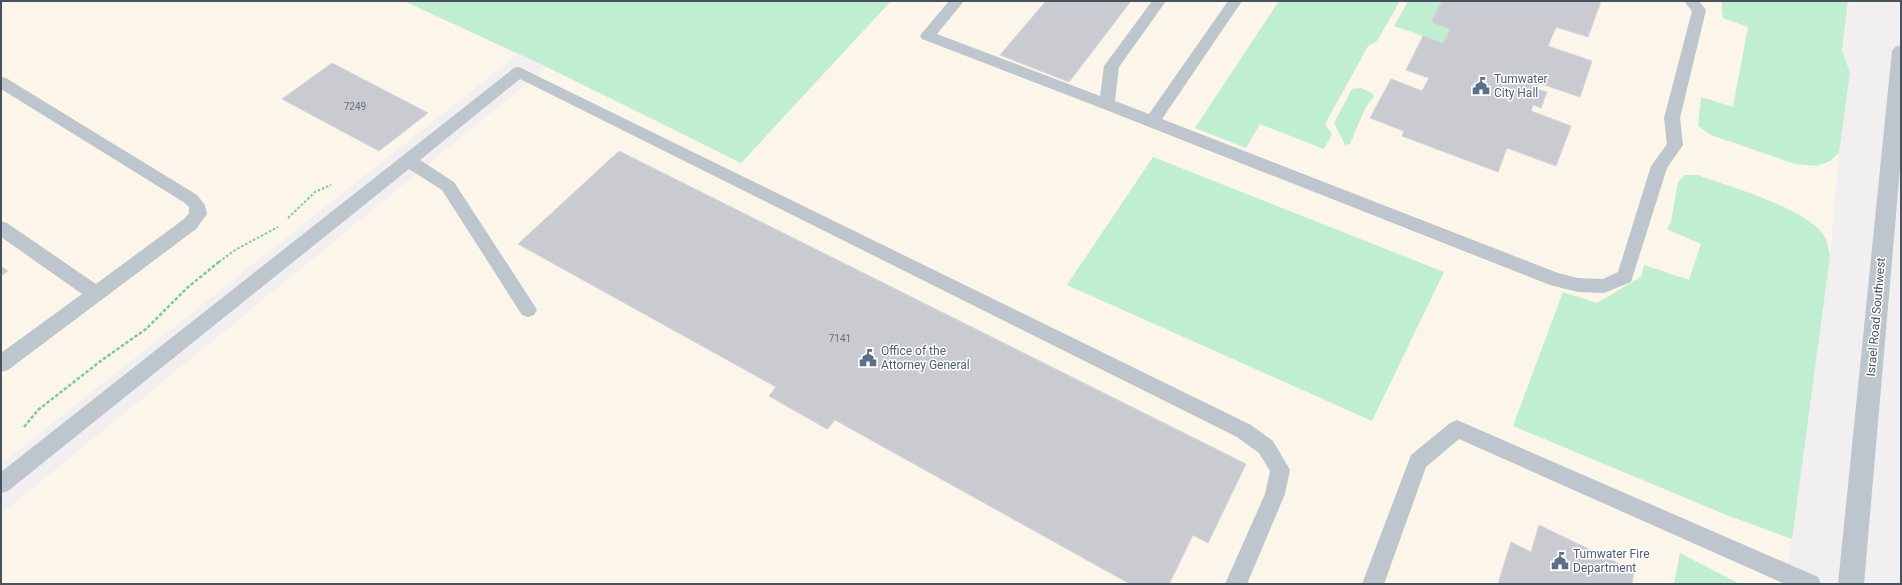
<svg xmlns="http://www.w3.org/2000/svg" width="1902" height="585" font-family="Roboto,sans-serif">
  <rect width="100%" height="100%" fill="#f1efef"/>
  <path fill="#fbf6e9" d="M1,1H404L518,54L1,464Z
    M891,1H1849L1842,51L1850,72L1839,153L1830,257L1785,584H1V514L547,67L741,163Z"/>
  <path fill="#bfeed1" d="M404,1H891L741,163L547,67Z
    M1279,1H1400L1377,41L1368,46L1325,124L1332,134L1324,149L1260,124L1246,148L1195,128Z
    M1408,1H1442L1431,22L1450,29L1443,43L1394,26Z
    M1721,1H1848L1842,51L1850,72L1839,153L1830,161L1817,166L1795,164L1711,135L1698,126L1701,97L1733,107L1748,27L1723,18Z
    M1361,88L1372,93L1374,97C1363,107 1357,130 1350,144L1345,145L1334,123L1352,89Z
    M1153,157L1444,272L1372,421L1067,285Z
    M1685,175H1698C1730,187 1811,209 1826,239C1828,244 1829,251 1830,257L1792,539L1729,516L1513,426L1563,292L1597,303L1641,277L1644,265L1689,280L1701,244L1667,229L1671,221L1678,182Z
    M1680,553L1738,583L1739,584H1674Z"/>
  <path fill="#c9cbd1" stroke="#d3d5da" d="M1046,1H1131L1069,82L1000,55Z
    M1442,1H1601L1588,37L1556,27L1548,46L1592,61L1580,97L1539,83L1537,89L1547,92L1541,108L1533,105L1531,111L1571,126L1556,166L1507,148L1498,172L1402,136L1404,131L1370,118L1391,79L1422,91L1429,78L1406,70L1423,36L1443,43L1450,29L1431,22Z
    M332,63L428,113L379,151L282,99Z
    M619,151L1246,464L1208,543L1193,535L1169,584H1130L835,420L827,429L769,396L776,387L518,244Z
    M1,266L8,271L1,276Z
    M1539,525L1634,571L1632,584H1498L1511,542L1531,552Z"/>
  <g fill="none" stroke-linecap="round" stroke-linejoin="round">
    <path stroke="#78caa2" stroke-width="2" stroke-dasharray="2.5 2" stroke-linecap="butt" d="M288,218L315,192L331,185
      M219,262L235,250L278,227"/>
    <path stroke="#78caa2" stroke-width="2.5" stroke-dasharray="3.5 2" stroke-linecap="butt" d="M24,427L38,410L102,360L146,329L187,288L220,261"/>
    <path fill="#bdc6cd" fill-rule="evenodd" d="M949,1H964L937,34L1100,96L1104,66L1107,62L1152,1H1166L1119,67L1115,101L1149,114L1228,1H1242L1162,119L1558,273L1578,278L1603,279L1618,272L1651,166L1667,144L1664,118L1692,11L1684,1H1699L1706,10L1680,118L1683,145L1667,168L1631,282L1604,293L1578,292L1550,285L1101,108L922,39L920,36L922,33Z
      M519,67L1251,425L1273,441L1290,470L1285,494L1247,584H1225L1265,494L1270,471L1259,453L1237,437L520,79L420,160L454,182L534,305L537,310L534,315L528,317L522,315L442,190L409,169L8,491L1,493V472L514,68Z
      M1,77L6,78L197,195L205,205L207,214L196,229L8,370L1,372V353L82,294L1,237V221L7,223L96,284L184,219L189,213V207L185,203L1,89Z
      M1457,420L1818,577L1821,584H1785L1459,439L1426,467L1384,584H1362L1411,455L1450,423Z"/>
    <path fill="#bdc6cd" fill-rule="evenodd" d="M1901,45V157L1864,584H1838L1892,51L1895,47Z"/>
  </g>
  <defs>
    <g id="civic-bare" transform="scale(1.38)"><path d="M-.6-6.5H3V-4.5H.6V-3L4-1V1h2V6H-6V1h2V-1L-.6-3ZM-1.2 2.5V6h2.4V2.5Z" fill="#5c6f8a" stroke="#fff" stroke-width="2.5" paint-order="stroke"/></g>
  </defs>
  <g fill-rule="evenodd">
    <use href="#civic-bare" x="1481" y="86"/>
    <use href="#civic-bare" x="868" y="358"/>
    <use href="#civic-bare" x="1560" y="561"/>
  </g>
  <g text-anchor="middle" dominant-baseline="central" stroke-width="3" stroke-linejoin="round" paint-order="stroke">
    <g font-size="10" fill="#687079">
      <text x="355" y="106">7249</text>
      <text x="840" y="338">7141</text>
    </g>
    <g font-size="12" fill="#4e5e75" stroke="#fff" text-anchor="start">
      <text x="1494" y="79">Tumwater<tspan x="1494" dy="14">City Hall</tspan></text>
      <text x="881" y="351">Office of the<tspan x="881" dy="14">Attorney General</tspan></text>
      <text x="1573" y="554">Tumwater Fire<tspan x="1573" dy="14">Department</tspan></text>
    </g>
    <g font-size="12" fill="#47525c" stroke="#fff">
      <text transform="translate(1876 317) rotate(-85)">Israel Road Southwest</text>
    </g>
  </g>
  <rect width="1902" height="585" fill="none" stroke="#47525c" stroke-width="4"/>
</svg>
